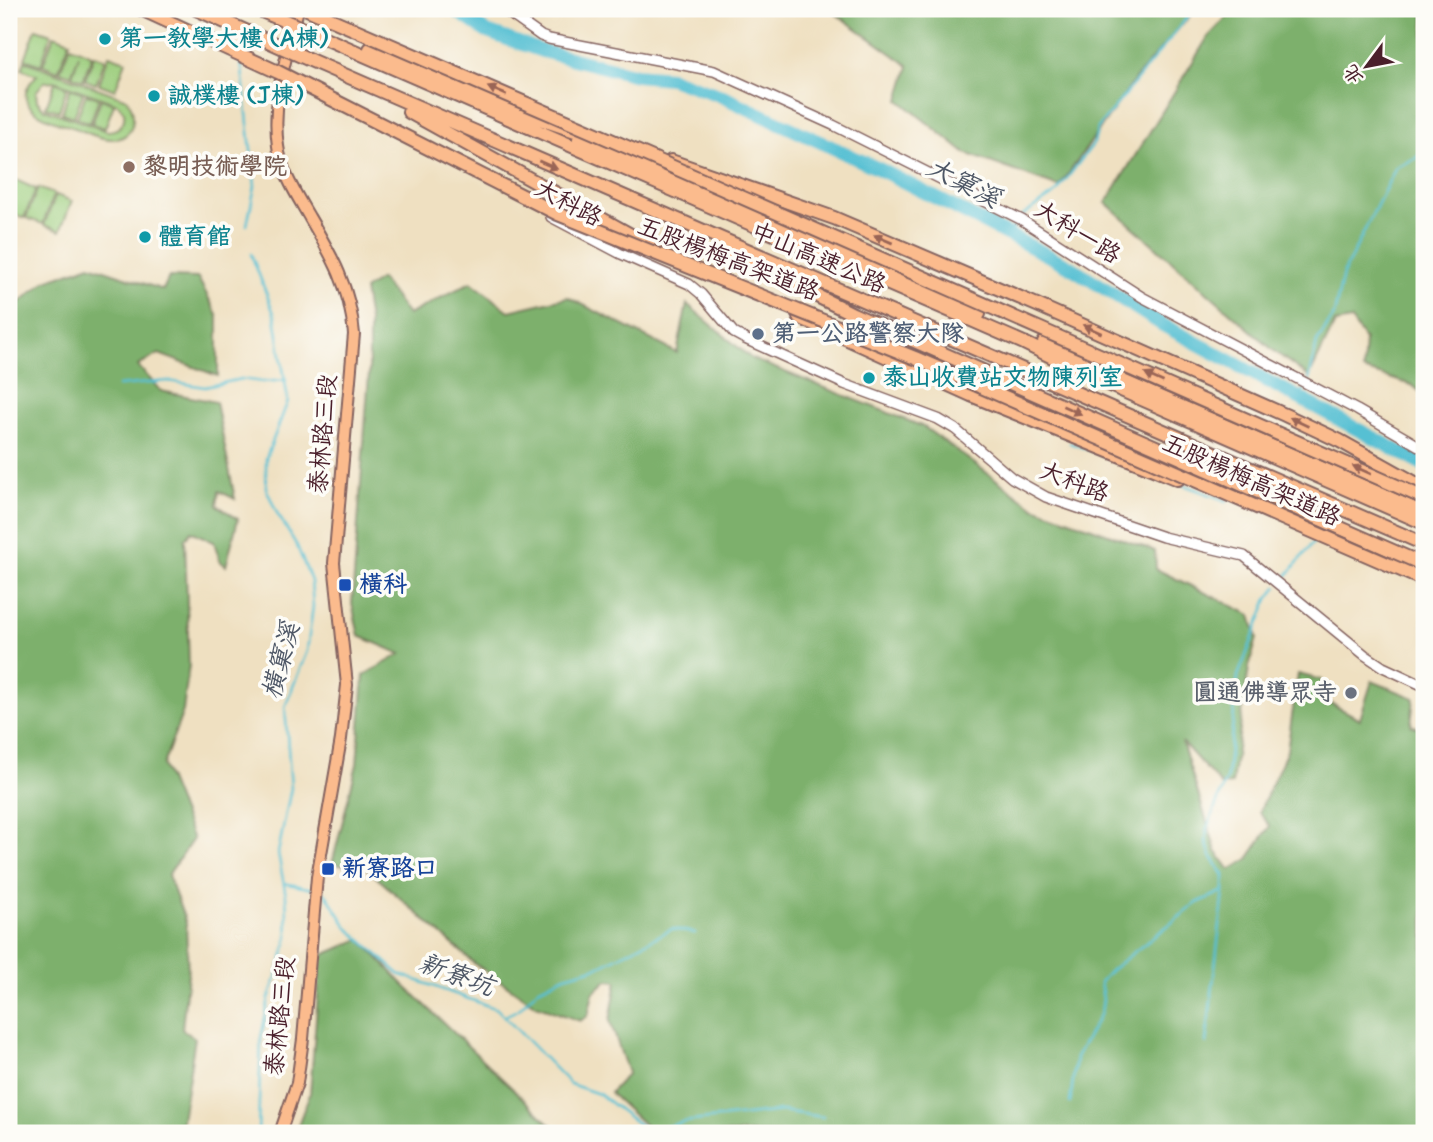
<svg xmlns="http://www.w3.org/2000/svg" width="1433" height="1142" font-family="Mynerve,'LXGW WenKai TC',sans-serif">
  <rect width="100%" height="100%" fill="#fdfcf7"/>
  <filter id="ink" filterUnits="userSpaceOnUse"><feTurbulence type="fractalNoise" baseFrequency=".0143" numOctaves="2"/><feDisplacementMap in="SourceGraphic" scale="14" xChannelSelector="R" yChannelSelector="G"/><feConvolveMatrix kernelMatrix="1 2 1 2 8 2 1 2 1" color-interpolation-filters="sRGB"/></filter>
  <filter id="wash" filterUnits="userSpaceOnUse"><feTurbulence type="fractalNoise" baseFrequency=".00686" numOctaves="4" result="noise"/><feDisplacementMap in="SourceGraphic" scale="28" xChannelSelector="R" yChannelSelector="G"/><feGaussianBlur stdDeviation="1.57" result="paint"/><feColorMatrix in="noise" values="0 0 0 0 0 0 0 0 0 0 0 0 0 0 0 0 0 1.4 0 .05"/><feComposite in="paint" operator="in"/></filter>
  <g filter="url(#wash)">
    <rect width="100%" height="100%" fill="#efe0c1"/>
    <path fill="#9ccd7d" stroke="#737654" stroke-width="2" fill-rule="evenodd" d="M36,29L51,34L41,65L25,59Z
      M54,35L70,41L58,71L43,65Z
      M70,46L92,55L83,80L72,76L79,55L71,75L60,71Z
      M94,55L105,59L96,84L85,80Z
      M109,55L126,61L115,90L99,84Z
      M25,61L127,99C138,114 135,139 112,139C100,140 87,132 75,128C51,120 4,108 37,75L22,69ZM54,81L118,104L124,112C126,123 119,131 107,131L44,109L37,101L36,92L44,82Z
      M55,82L67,87L59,111L46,107Z
      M70,88L83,93L74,117L62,113Z
      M86,94L99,98L90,123L77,118Z
      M101,99L114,104L105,128L92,124Z
      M9,177L36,189L24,218L9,212Z
      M38,188L54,194L43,224L26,218Z
      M56,195L72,201L60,231L44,225Z"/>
    <path fill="#7db06c" stroke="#64684c" stroke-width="2" d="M829,9H1196L1138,75L1059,187L965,153L899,100L909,66Z
      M1235,9H1424V395L1412,385L1363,370L1365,340L1351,320L1335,323L1309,377L1274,351L1106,203L1208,37Z
      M90,265L163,290L169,277L198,278L218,316V376L159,354L138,366L161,391L216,402L235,499L219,491L217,505L238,519L226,566L220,561L214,542L191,531L185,539L189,665L183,711L163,765L193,839L168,875L186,923L188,974L182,1029L195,1038L180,1133H9V311L46,281Z
      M381,279L408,315L471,282L509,311L568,297L677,353L687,304L752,359L924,427L1034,507L1155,551L1156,569L1251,615L1257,638L1249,667L1232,784L1222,786L1182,742L1216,851L1230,870L1248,859L1270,826L1259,812L1287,751L1298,674L1322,680L1324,700L1360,719L1372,681L1414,698L1411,725L1424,730V1133H685L681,1128L649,1129L610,1093L628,1073L610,1021L617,981L607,980L593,993L588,1016L580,1021L536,1005L475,964L366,868L332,864L357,764L364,675L401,654L359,636L352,604L369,373V321L364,290Z
      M360,939L403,984L559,1133H295L310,1093L321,956Z"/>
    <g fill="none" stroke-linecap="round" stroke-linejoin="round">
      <path stroke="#56c0d3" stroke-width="2.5" d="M241,60L255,186L247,225
        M1022,216L1056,193L1094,143L1098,128L1194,9
        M1007,235L1018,221
        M251,254L275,316L288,401L266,458V488L277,513L297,546L311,581L313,606L307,651L285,707L291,788L278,853L286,896L288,936L282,961L269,998L261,1038L258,1133
        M1309,381L1317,342L1334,315L1343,274L1396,167L1418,157L1424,146
        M118,386L168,381L205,387L241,379L263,382L286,380
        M1298,399L1306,387
        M1070,443L1109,457
        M1181,484L1227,501
        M1282,582L1317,538
        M284,883L313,889
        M319,892L326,894L348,928L399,974L497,1009L570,1084L599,1094L650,1133
        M505,1016L519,1009L538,989L565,976L598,967L672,929L695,933
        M1206,1043L1224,891
        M1070,1103L1076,1057L1101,1013L1103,999L1100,982L1111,970L1197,903L1224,891V875L1211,856L1206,841L1207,828L1227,777L1238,676L1268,599L1277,587
        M648,1132L683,1122L782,1111L823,1117"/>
      <path stroke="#56c0d3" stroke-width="14" d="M454,9L487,32L542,51L636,75L670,78L719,95L879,169L1069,266L1163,325L1424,465"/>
    </g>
  </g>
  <g filter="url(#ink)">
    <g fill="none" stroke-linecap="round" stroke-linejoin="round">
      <g stroke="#846360" stroke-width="12">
        <path id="minor" d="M503,9L541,36L549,39L714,71L833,125L1022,220L1142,297L1357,410L1424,449
          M551,217L621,254L689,284L701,294L734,333L745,339L844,384L938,419L955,429L1012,478L1046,497L1163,537L1244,556L1365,655L1383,667L1424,686"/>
      </g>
      <g stroke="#846360" stroke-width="14">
        <path id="major" d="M280,1133L297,1083L303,1039L317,877L341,739L347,685L334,563L354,334C350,286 332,256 308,215C296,194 281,171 278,146C271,100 288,53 298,9"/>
      </g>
      <g stroke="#846360" stroke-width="16">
        <path id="highway" d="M196,9L268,41
          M257,9L271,15
          M311,32L1024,343L1112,386L1424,523
          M370,49L514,111
          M310,60L1424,544
          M508,108L590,136
          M409,112L656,249
          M579,139L979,314
          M671,161L834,218L1037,305L1285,415L1340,441L1424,488
          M723,249L853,314L1418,562
          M799,317L971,395L1178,479
          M1044,343L1122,380
          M1116,378L1424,513
          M1394,562L1424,571"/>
      </g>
      <use href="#minor" stroke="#fff" stroke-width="9"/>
      <use href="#major" stroke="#fbbb8d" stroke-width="10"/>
      <use href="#highway" stroke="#fbbb8d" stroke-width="12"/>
      <g stroke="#846360" stroke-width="16" stroke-linecap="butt">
        <path id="highway-bridge" d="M141,9L278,72L558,214L915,358L1424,580
          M307,9L648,156L1424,498
          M271,15L311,32
          M268,41L310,60"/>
      </g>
      <use href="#highway-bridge" stroke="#fbbb8d" stroke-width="12"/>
    </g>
    <defs><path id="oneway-solid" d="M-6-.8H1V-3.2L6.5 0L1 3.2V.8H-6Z" transform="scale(1.75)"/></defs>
    <g fill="#9a6557">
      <use href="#oneway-solid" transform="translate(497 91) rotate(-157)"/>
      <use href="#oneway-solid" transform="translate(548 165) rotate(23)"/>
      <use href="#oneway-solid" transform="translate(883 239) rotate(-157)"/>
      <use href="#oneway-solid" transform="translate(1092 329) rotate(-156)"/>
      <use href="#oneway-solid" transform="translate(1154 378) rotate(-156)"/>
      <use href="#oneway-solid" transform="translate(1072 410) rotate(24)"/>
      <use href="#oneway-solid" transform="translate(1299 422) rotate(-154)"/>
      <use href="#oneway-solid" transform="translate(1362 470) rotate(-156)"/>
    </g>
  </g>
  <g fill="#0f9aa8" stroke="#fdfcf7" stroke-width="2.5">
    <circle cx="105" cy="39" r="7"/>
    <circle cx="154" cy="96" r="7"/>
    <circle cx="145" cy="237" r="7"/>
    <circle cx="869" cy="378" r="7"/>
  </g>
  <circle fill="#8d6e63" stroke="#fdfcf7" stroke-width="2.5" cx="129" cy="167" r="7"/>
  <circle fill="#5c6f8a" stroke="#fdfcf7" stroke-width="2.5" cx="758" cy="334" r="7"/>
  <g fill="#1a4fb4" stroke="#fdfcf7" stroke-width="2.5">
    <rect x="338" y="578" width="14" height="14" rx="3.5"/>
    <rect x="321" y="862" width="14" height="14" rx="3.5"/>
  </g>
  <circle fill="#6b7280" stroke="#fdfcf7" stroke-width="2.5" cx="1351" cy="693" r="7"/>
  <g text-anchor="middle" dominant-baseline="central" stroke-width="7" stroke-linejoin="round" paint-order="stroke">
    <g font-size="24" font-weight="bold" fill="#0d838f" stroke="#fdfcf7" text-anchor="start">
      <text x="119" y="39">第一教學大樓 (A棟)</text>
      <text x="168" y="96">誠樸樓 (J棟)</text>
      <text x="159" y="237">體育館</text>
      <text x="883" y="378">泰山收費站文物陳列室</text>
    </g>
    <g font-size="24" font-weight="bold" fill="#785e54" stroke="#fdfcf7" text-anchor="start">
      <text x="143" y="167">黎明技術學院</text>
    </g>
    <g font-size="24" fill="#4a1f2b" stroke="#fdfcf7">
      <text transform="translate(568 204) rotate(28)">大科路</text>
      <text transform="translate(1077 233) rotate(32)">大科一路</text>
      <text transform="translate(818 259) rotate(23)">中山高速公路</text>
      <text transform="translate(728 260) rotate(21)">五股楊梅高架道路</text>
      <text transform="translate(324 434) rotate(-85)">泰林路三段</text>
      <text transform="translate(1251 481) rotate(24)">五股楊梅高架道路</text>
      <text transform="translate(1074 483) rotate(21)">大科路</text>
      <text transform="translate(281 1016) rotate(-84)">泰林路三段</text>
    </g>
    <g font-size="24" font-weight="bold" fill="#4e5e75" stroke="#fdfcf7" text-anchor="start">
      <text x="772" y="334">第一公路警察大隊</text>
    </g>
    <g font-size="24" font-weight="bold" fill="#164399" stroke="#fdfcf7" text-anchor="start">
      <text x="359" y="585">橫科</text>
      <text x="342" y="869">新寮路口</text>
    </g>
    <g font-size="24" font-weight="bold" fill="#5b616d" stroke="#fdfcf7" text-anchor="end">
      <text x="1337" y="693">圓通佛導眾寺</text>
    </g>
    <g font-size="26" font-style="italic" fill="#4e5766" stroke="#fdfcf7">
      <text transform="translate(963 184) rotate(27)">大窠溪</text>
      <text transform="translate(282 661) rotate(-75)">橫窠溪</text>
      <text transform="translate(456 976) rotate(20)">新寮坑</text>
    </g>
  </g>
  <rect width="1433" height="1142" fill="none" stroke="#fdfcf7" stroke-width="35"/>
  <g transform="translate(1367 66) rotate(238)" stroke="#fdfcf7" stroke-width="5" paint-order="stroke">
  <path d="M0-5L12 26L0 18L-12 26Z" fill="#4a1f2b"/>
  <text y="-10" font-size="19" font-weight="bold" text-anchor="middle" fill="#4a1f2b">北</text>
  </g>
</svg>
